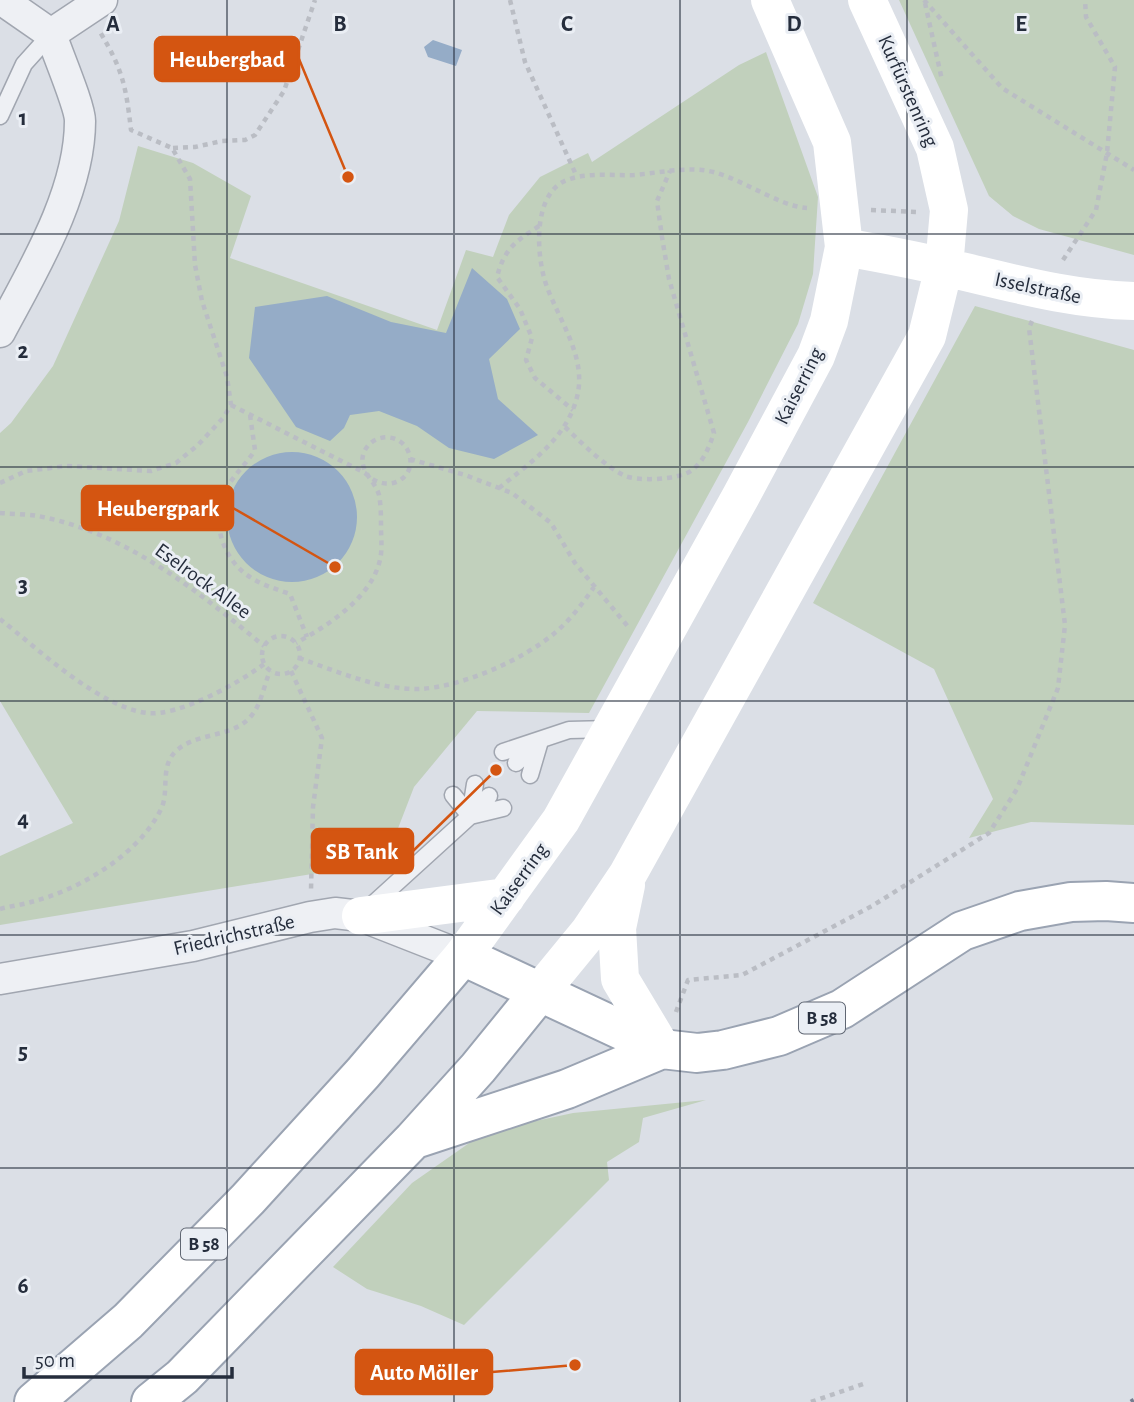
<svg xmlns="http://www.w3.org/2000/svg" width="1134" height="1402" font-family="'Alegreya Sans',sans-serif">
  <rect width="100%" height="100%" fill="#dbdfe6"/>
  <path fill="#c1d0bc" d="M899,0H1134V255L1039,229L1013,216L989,196Z
    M766,52L818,197L813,274L798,324L748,422L589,713L477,711L414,787L385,862L0,925V856L73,823L0,701V433L11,423L53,366L119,221L138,146L193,163L251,196L230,258L437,330L466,250L493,257L509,215L540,177L588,153L592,162L739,65Z
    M975,306L1134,350V825L1031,822L969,838L993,799L934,669L813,603Z
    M706,1100L643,1118L639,1142L607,1162L609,1180L464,1325L421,1306L367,1289L333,1267L412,1183L475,1139L517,1125L573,1113Z"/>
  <path fill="#95acc7" d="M433,40L462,50L456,66L428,57L424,47Z
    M472,268L507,299L520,329L489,359L498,399L538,435L494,459L449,448L417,426L379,411L350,415L344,428L330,441L296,427L249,358L255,307L327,296L391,322L446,333Z
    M227 517a65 65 0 1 1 130 0a65 65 0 1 1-130 0Z"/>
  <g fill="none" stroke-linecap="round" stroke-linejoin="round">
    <g stroke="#a1a6b0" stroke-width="19">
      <path id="service" d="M0,116L24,64L51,34
        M503,752L569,730L610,729
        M516,763L537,744
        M530,775L540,741
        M475,784L470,816L489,796
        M453,795L470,816L503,808
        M371,906L470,816"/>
    </g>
    <g stroke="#a1a6b0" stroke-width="33">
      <path id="minor" d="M2,0L51,34
        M51,34L102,0
        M0,332C33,270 80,193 80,121C80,106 57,53 51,34
        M0,979L193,946L310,917L335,913L361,916L463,956"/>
    </g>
    <g stroke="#9aa3b2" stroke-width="42">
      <path id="primary" d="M415,1139L567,1089L662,1049
        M34,1402L128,1321L248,1199L363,1073L463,956L662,1049L697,1053L723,1050L779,1036L842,1009L962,931L1020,911L1071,902L1106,901L1134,903
        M151,1402L182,1377L413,1140L478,1068L539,993"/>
    </g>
    <path stroke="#babdc4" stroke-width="4.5" stroke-dasharray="5 5" stroke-linecap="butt" d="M510,0L525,62L577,177
      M924,0L1002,88L1134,170
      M925,3L942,80
      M173,148L195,147L222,141L245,140L255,135L284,91L315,0
      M871,210L918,212
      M539,226C516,241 504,249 497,277L520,309L532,338L526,360L535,378L573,410
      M1063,260L1096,210L1107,153L1115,67L1086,17L1085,0
      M231,405L365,473C390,498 421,474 407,449C397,432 372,434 364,452C357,470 375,480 379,495C381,505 381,517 381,527C381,536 382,545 381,554C376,595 329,625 296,643
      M250,415L255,450C245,466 231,477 223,495C211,523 224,561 250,577C262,585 276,589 290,594L307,637
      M565,427C583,444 601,463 623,475C637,482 680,480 692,470C704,461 709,447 714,433L669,279L662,237L657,201L670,171
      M410,459L465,475L512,493L551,523L575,563L630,629
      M0,483L26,471L67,466L151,471L176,463L198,445L223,418L231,405L227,377L202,301L195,265L190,179L172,148L131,130C126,87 123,70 100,32
      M499,488C530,463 567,438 577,397C587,358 560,322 547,287C536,258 531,190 570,179C591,172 613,176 634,175C657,173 679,168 702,170C735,173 776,206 807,208
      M0,513C12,514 26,514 38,516C127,533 196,590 264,646
      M0,619C38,649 99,707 147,713C178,717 241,682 264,664
      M262 655a19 19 0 1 1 38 0a19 19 0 1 1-38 0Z
      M299,658C336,671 379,690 419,689C462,687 523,660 556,632C571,619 583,603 594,587
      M291,671L322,738L313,807L311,890
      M0,909C10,906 21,905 31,902C80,890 141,853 162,807C169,789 160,766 176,751C198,731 233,739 252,715C262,702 264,685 270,671
      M676,1012L688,980L742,975L872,906L989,833L1017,789L1058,688L1065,625L1029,328L1032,321
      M811,1402L866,1383"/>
    <use href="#service" stroke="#eef0f4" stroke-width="16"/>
    <use href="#minor" stroke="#eef0f4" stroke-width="30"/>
    <path stroke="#fff" stroke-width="38" d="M844,247C877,253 911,259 944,267C1010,282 1066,299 1134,301
      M626,885L617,928L620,979L662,1049
      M361,916L506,897
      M463,956L561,820L741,496L816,356L829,321L844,247L832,142L770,0
      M539,993L589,932L628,874L927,336L944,267L949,210L935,148L867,0"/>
    <use href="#primary" stroke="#fff" stroke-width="38"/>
    <path stroke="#757e90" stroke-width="5" stroke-dasharray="3.5 7" stroke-linecap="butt" d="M1131,1402L1134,1400"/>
  </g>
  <path fill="none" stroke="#252d3c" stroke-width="2" stroke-opacity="0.55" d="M227,0V1402M454,0V1402M680,0V1402M907,0V1402M0,234H1134M0,467H1134M0,701H1134M0,935H1134M0,1168H1134"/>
  <g text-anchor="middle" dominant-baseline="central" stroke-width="6" stroke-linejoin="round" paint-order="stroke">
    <g fill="#eaeef4" stroke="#606773" stroke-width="2">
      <rect x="799" y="1002.5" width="46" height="31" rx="5"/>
      <rect x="181" y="1228.5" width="46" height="31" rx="5"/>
    </g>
    <g font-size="19" font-weight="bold" fill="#252d3c">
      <text x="822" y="1018">B 58</text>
      <text x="204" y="1244">B 58</text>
    </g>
    <g font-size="21" fill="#252d3c" stroke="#eaeef4">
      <text transform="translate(908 91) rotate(66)">Kurfürstenring</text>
      <text transform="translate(1038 288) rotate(12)">Isselstraße</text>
      <text transform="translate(799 386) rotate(-63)">Kaiserring</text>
      <text transform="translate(203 581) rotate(36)">Eselrock Allee</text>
      <text transform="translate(519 879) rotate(-54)">Kaiserring</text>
      <text transform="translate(234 935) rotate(-13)">Friedrichstraße</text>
    </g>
  </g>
  <g font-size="23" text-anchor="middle" font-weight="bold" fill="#252d3c" stroke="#eaeef4" stroke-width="6" stroke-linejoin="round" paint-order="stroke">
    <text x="113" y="31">A</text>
    <text x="340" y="31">B</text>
    <text x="567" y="31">C</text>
    <text x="794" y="31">D</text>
    <text x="1021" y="31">E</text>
    <text x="23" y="125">1</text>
    <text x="23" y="358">2</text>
    <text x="23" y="592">3</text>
    <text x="23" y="826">4</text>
    <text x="23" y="1059">5</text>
    <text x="23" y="1293">6</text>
  </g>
  <path fill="none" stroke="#d45511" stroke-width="2.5" d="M348 177L299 59M335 567L233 508M496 770L413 851M575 1365L492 1372"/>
  <g fill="#d45511" stroke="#eaeef4" stroke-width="2.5">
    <circle cx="348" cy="177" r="7"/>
    <circle cx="335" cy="567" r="7"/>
    <circle cx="496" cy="770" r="7"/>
    <circle cx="575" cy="1365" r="7"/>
  </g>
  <g fill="#d45511" stroke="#d45511" stroke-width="2.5">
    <rect x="155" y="37" width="144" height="44" rx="7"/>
    <rect x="82" y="486" width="151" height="44" rx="7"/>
    <rect x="312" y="829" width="101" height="44" rx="7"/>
    <rect x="356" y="1350" width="136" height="44" rx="7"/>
  </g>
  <g font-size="23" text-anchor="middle" font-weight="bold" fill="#fff">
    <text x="227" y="67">Heubergbad</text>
    <text x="158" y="516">Heubergpark</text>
    <text x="362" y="859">SB Tank</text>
    <text x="424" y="1380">Auto Möller</text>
  </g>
  <path d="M24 1367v10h208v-10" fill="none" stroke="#252d3c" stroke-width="3.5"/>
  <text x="35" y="1367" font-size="21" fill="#252d3c" stroke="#eaeef4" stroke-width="5" paint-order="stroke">50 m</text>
</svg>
